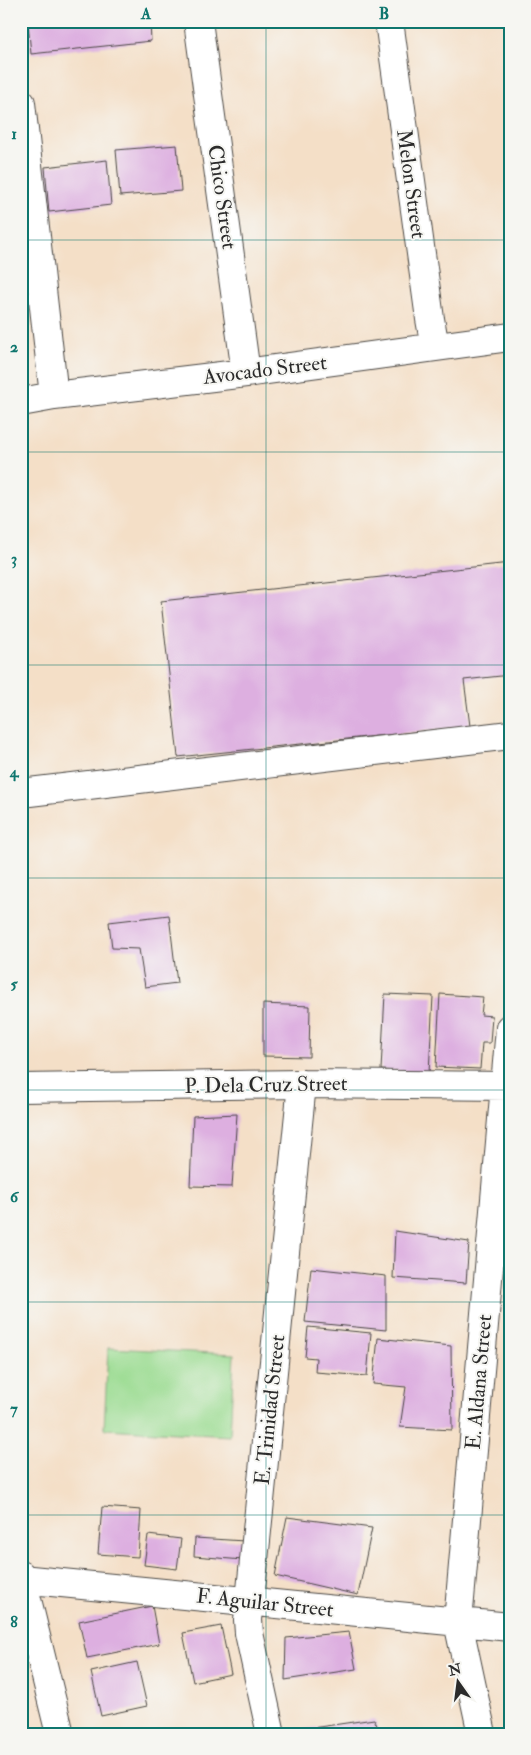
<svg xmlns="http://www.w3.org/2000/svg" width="531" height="1755" font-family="'IM FELL Double Pica',serif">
  <rect width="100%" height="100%" fill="#f6f6f2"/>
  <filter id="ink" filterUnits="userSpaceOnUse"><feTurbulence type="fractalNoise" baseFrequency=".02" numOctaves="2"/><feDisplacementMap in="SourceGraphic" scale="10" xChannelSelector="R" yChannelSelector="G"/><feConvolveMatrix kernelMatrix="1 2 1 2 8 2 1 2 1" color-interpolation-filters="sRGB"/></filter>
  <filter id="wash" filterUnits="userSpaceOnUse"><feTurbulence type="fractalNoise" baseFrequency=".0096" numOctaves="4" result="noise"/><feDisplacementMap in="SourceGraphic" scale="20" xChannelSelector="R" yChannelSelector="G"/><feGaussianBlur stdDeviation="1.12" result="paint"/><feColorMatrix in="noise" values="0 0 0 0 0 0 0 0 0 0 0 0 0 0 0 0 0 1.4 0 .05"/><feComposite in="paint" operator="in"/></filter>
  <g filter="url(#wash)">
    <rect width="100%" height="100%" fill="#f4dfc7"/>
    <path fill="#9bdc92" stroke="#63845e" d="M108,1348L234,1354L230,1436L104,1429Z"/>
    <g id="blocks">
      <path fill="#ddafe0" d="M33,21H150L151,41L31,54L28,22Z
        M177,145L181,191L120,196L116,150Z
        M107,160L111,205L49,212L45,167Z
        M510,563V675L464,680L470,726L178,757L161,601Z
        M169,915L177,983L145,987L139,949L112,948L109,922Z
        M385,994L433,996L429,1073L381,1070Z
        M440,994L483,997L481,1015L492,1016L490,1043H482L480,1069L436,1067Z
        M263,1004L310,1006L309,1057L263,1056Z
        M237,1114L232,1187L190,1186L193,1116Z
        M395,1231L469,1242L466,1283L393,1278Z
        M311,1268L386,1276V1330L305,1322Z
        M308,1327L371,1333L367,1376L315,1372L316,1358L305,1357Z
        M378,1338L451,1346L452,1430L400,1427L406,1387L373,1384Z
        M102,1507L141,1510L138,1557L98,1554Z
        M287,1517L372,1528L358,1595L275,1576Z
        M148,1535L181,1539L177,1569L144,1565Z
        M195,1538L245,1541L243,1560L194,1556Z
        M152,1606L159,1644L87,1658L79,1621Z
        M221,1626L231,1674L193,1682L183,1633Z
        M349,1632L356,1669L285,1680L286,1638Z
        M137,1662L147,1706L101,1716L91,1672Z
        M374,1719L381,1734H307L305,1729Z"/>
    </g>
  </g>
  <g filter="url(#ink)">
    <use href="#blocks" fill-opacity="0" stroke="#494642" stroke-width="1"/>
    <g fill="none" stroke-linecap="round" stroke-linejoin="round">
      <g stroke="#494642" stroke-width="30">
        <path id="minor" d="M198,21L246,373
          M389,21L430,319L435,347
          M21,103L54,396
          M21,402L54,396L246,373L510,337
          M21,793L510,735
          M21,1088L302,1084L510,1086
          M21,1575L60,1734
          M21,1579L510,1627
          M271,1734L249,1633L248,1620L302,1084
          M482,1734L458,1622L510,1028"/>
      </g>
      <use href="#minor" stroke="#fff" stroke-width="28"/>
    </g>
  </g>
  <path fill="none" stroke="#0f766e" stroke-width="1" stroke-opacity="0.55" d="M266,21V1734M21,240H510M21,452H510M21,665H510M21,878H510M21,1090H510M21,1302H510M21,1515H510"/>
  <g text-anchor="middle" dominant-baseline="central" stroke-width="4" stroke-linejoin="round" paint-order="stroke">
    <g font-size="21" fill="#2b2b2b" stroke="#f6f6f2">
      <text transform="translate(411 184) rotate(82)">Melon Street</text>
      <text transform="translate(222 197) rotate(82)">Chico Street</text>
      <text transform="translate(265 370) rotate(-7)">Avocado Street</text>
      <text transform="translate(266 1085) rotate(-1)">P. Dela Cruz Street</text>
      <text transform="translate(479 1382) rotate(-85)">E. Aldana Street</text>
      <text transform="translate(270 1410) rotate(-84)">E. Trinidad Street</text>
      <text transform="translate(265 1603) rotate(6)">F. Aguilar Street</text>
    </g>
  </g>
  <rect width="531" height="1755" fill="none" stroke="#f6f6f2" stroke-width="55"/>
  <g transform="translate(458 1682) rotate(346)" stroke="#f6f6f2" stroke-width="4" paint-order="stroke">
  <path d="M0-4L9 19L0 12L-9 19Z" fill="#2b2b2b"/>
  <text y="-8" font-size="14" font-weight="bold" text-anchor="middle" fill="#2b2b2b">N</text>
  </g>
  <rect x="28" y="28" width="476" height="1700" fill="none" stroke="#0f766e" stroke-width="2"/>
  <g font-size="16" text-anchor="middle" font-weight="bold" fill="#0f766e">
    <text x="146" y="19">A</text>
    <text x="384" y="19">B</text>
    <text x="14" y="139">1</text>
    <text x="14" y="352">2</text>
    <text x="14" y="564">3</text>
    <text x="14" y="777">4</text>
    <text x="14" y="989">5</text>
    <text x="14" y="1202">6</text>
    <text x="14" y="1414">7</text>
    <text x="14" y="1627">8</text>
  </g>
</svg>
